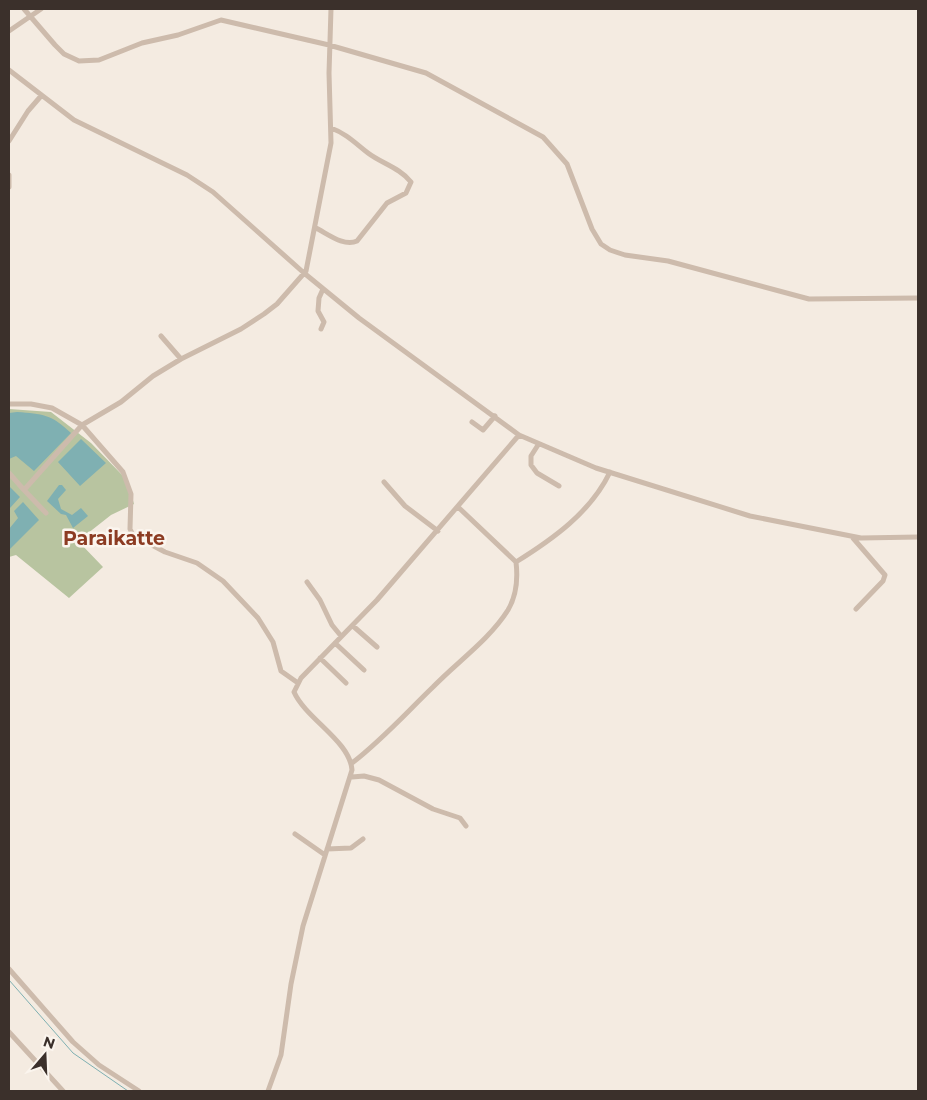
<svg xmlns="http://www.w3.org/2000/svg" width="927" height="1100" font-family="Montserrat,sans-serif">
  <rect width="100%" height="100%" fill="#f4ebe1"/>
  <path fill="#b8c4a0" d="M9,409L51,412L91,443L127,480L134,504L111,515L78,541L103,567L69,598L16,555L9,557Z"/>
  <path fill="#7fb0b2" d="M17,412C43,414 51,414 71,433L34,471L16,456L9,459V413Z
    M81,439L106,463L80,486L58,462Z
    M59,485H62L66,490L58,499L61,509L72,515L81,508L88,516L73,528L66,515L61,514L47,501Z
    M9,486L20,497L10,508L9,507Z
    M23,502L39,520L9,550V529L18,518L14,511Z"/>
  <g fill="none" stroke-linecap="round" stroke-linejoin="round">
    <path stroke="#7fb0b2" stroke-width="1" d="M9,980L73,1053L128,1091"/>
    <path stroke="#cdbbac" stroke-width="5" d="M24,9L55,45L64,54L79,61L99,60L142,43L178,35L221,20L329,45L426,73L543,137L567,164L592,229L601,244L610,250L625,255L668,261L809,299L918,298
      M9,31L41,9
      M9,70L74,120L187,175L213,192L304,273L359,318L519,435L596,468L750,516L861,538L918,537
      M9,141L28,111L41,96
      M9,175V187
      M316,228C328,234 344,247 357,241L387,203L406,193L411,182C400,168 381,163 368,153C355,143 347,134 331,128
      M321,329L324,322L318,311L319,298L323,289
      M161,336L181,359
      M9,404H31L52,408L82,425L123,472L131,494L130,529L133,535L165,552L197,563L223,581L258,618L273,642L281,671L298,683
      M472,422L483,430L495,416
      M538,445L531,456V465L537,473L559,486
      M9,473L24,490
      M384,482L405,506L438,531
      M46,513L24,490L82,425L121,402L153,376L181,359L241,329L264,314L277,304L306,271L331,143L329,73L331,9
      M853,538L885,575L883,581L856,609
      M516,562C553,539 591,512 610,472
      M307,582L320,600L332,625L341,636
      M353,626L377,647
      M335,643L364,670
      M320,658L346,683
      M352,763C382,740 406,713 433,687C457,662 489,640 508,610C517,595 518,579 516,562L458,507
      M352,777L364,776L379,780L433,809L460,818L466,826
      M295,834L325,855
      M327,849L351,848L363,839
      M9,969L73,1042L99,1065L139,1091
      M9,1032L63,1091
      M268,1091L281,1055L291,984L303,926L352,770C350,741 306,719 294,692L301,678L377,600L519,435"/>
  </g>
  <g text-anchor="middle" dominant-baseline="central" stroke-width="5" stroke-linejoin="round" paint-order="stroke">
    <g font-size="19" font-weight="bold" fill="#8c3b22" stroke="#fbf5ee">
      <text x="114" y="538">Paraikatte</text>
    </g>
  </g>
  <rect width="927" height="1100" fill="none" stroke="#3b302b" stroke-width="20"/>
  <g transform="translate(45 1055) rotate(19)" stroke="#fbf5ee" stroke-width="4" paint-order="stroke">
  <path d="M0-4L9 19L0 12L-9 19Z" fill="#3b302b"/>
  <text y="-8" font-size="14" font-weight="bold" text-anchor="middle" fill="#3b302b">N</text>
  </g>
</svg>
